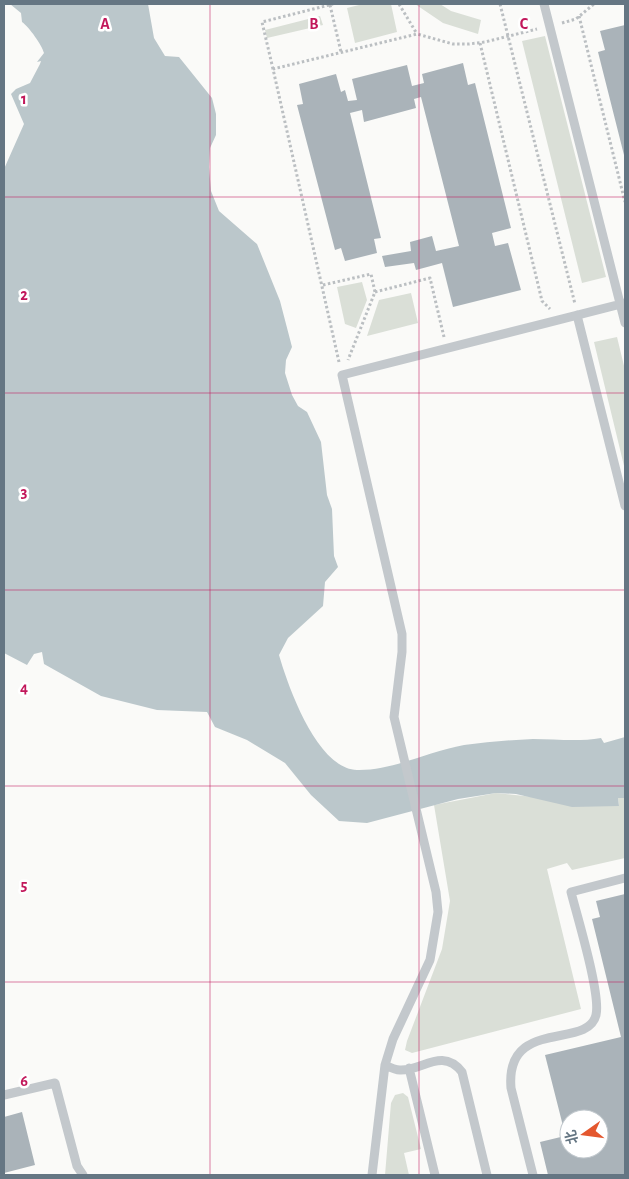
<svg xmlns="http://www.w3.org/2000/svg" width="629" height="1179" font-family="'Alegreya Sans','Noto Sans SC',sans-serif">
  <rect width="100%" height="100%" fill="#fafaf8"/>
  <path fill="#dadfd7" d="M363,4H391L397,32L355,43L347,8Z
    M415,4H440L451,11L481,20L478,34L443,23Z
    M320,16L323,25L267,38L265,30Z
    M545,36L606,277L582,283L522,41Z
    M362,282L367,300L356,328L345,324L337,287Z
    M411,293L418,323L367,336L379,300Z
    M617,337L625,370V470L594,342Z
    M496,793L619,806L618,798H625V858L572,870L567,863L547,869L581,1009L412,1053L405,1050L407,1041L442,949L450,901L434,805Z
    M403,1093L408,1097L421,1149L404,1153L409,1175H385L391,1103L395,1095Z"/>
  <path fill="#bbc7cb" d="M10,4H148L154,38L165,56L179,57L212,98L216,114V135L210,148L209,167L211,191L219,211L257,244L280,301L292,347L286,360L285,373L292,395L298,406L307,412L321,442L327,495L332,509L334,556L338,567L325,582L323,606L288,638L279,655C288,686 317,769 357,770C391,771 430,751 464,745C487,742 510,740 533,739C556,739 578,742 601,738L604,743L625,737V798H618L619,806L572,807L516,794L496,793L458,799L367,823L339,821L311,795L285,763L247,740L215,727L207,712L157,710L101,696L44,664L42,652L34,654L27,665L4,653V169L24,124L11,94L16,89L30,83L40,64L41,61L37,62L44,53C42,45 29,27 22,22L21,13Z"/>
  <path fill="#aab3b9" d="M625,25V159L598,52L605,50L600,31Z
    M463,63L468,85L475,83L511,228L492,233L495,246L508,243L521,290L453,307L442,263L416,270L414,263L385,267L382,256L411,251L410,242L432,236L436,251L459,246L421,97L414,99L416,108L364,122L362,110L350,113L381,238L374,239L377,253L345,261L341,248L335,250L297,105L303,104L299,84L336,74L341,92L345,90L348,101L357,100L352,79L407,65L412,86L424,83L422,74Z
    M625,894V1175H548L540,1142L569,1135V1149H599V1119H569V1124L563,1126L545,1055L621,1037L592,919L600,917L596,901Z
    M22,1112L35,1165L4,1173V1117Z"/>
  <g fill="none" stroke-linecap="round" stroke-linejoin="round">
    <path stroke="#bbbfc2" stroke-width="3" stroke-dasharray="2.5 2.5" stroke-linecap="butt" d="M399,4L417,34
      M500,4L575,304
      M330,5L341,52
      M579,16L625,202
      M562,23L576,19L594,4
      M480,43L542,301L550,309
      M273,69L262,22L333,4
      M323,285L371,274L375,292L348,360
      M375,292L430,278L444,337
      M339,362L273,69L417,34L453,44H469L485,42L537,29"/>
    <path stroke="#c3c8cc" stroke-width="9" d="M544,4L625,323
      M577,315L625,506
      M385,1065C389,1067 395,1070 400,1070C422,1071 442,1047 462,1072L487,1175
      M409,1068L435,1175
      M4,1095L55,1083L77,1166L83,1175
      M372,1175L385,1065L393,1039L430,960L438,912L436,892L394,717L402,652V634L342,375L625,303
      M533,1175L511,1088C505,1017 588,1050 596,1015C601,994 577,916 571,892L625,878"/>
  </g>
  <path fill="none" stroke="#c2185b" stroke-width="1" stroke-opacity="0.55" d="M210,4V1175M419,4V1175M4,197H625M4,393H625M4,590H625M4,786H625M4,982H625"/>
  <g font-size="16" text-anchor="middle" font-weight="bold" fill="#c2185b" stroke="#fff" stroke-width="5" stroke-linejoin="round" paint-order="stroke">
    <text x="105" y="29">A</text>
    <text x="314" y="29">B</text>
    <text x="524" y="29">C</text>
    <text x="24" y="104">1</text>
    <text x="24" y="300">2</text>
    <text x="24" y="497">3</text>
    <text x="24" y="693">4</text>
    <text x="24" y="890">5</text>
    <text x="24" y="1086">6</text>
  </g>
  <rect width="629" height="1179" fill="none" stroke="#657683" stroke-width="10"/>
  <g transform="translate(584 1134) rotate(256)"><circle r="24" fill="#ffffff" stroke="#c1c8cd"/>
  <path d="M0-4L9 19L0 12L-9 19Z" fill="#e4572e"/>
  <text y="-8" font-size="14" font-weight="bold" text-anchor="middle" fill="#657683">北</text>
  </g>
</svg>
